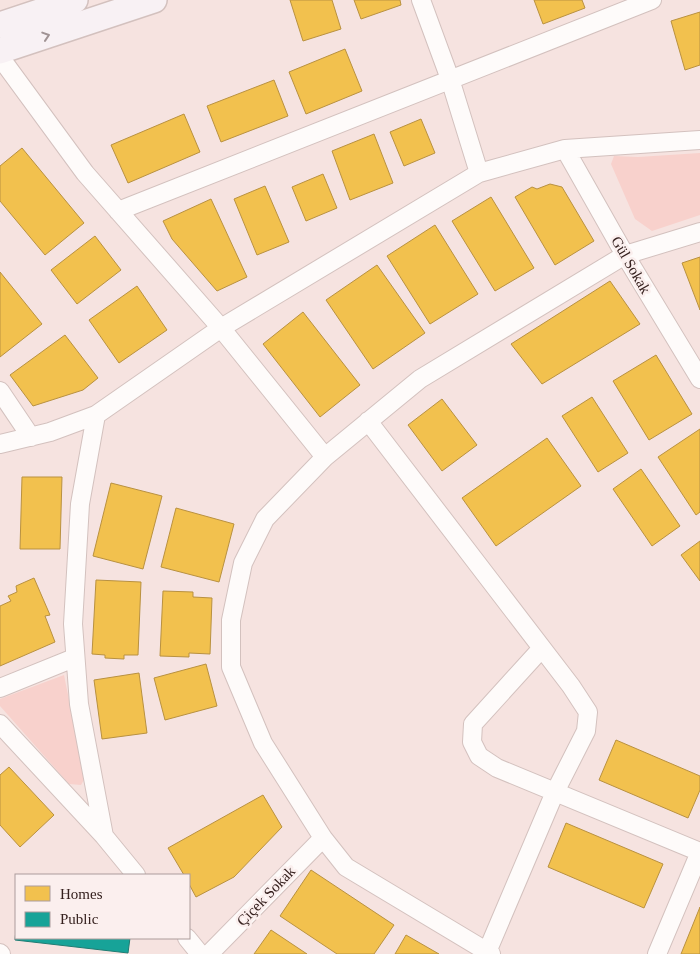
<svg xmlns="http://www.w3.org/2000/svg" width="700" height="954" font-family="'Times New Roman',serif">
  <rect width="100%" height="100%" fill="#f6e3e0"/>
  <path fill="#f8d1cc" d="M700,153V215L652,231L635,219L611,164L614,156L638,157Z
    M64,675L85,778L81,785L69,784L0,706V699Z"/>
  <path fill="#f2c14e" stroke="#b99140" d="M290,0H332L341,29L303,41Z
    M354,0H400L401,5L361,19Z
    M534,0H582L585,8L543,24Z
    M700,12V65L685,70L671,21Z
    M345,49L362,91L306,114L289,72Z
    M274,80L288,116L221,142L207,106Z
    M184,114L200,152L128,183L111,145Z
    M421,119L435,153L404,166L390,132Z
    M374,134L393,183L350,200L332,151Z
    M22,148L84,223L45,255L0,201V166Z
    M323,174L337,208L306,221L292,187Z
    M550,184L562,187L594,241L555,265L515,197L532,187L537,189Z
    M265,186L289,242L257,255L234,199Z
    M491,197L534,268L495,291L452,221Z
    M211,199L247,277L217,291L172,239L163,221Z
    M435,225L478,294L430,324L387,256Z
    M95,236L121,270L77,304L51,270Z
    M700,257V310L682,263Z
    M377,265L425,333L373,369L326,300Z
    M0,272L42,324L0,357Z
    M610,281L640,324L542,384L511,344Z
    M137,286L167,330L119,363L89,320Z
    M303,312L360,385L320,417L263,344Z
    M65,335L98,378L83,390L33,406L10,375Z
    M656,355L692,414L649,440L613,381Z
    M592,397L628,453L598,472L562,416Z
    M442,399L477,445L442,471L408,425Z
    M700,429V512L696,515L658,457Z
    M547,438L581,486L496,546L462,498Z
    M641,469L680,526L652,546L613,489Z
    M22,477H62L60,549H20Z
    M111,483L162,496L143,569L93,556Z
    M176,508L234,524L219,582L161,567Z
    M700,541V581L681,555Z
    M34,578L50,615L45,616L55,642L0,666V606L11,601L8,596L17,592L16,586Z
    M96,580L141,582L138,655H124V659L105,658V655L92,654Z
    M163,591L193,592V597L212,598L210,654L189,653V657L160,656Z
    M206,664L217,706L165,720L154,678Z
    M139,673L147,733L102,739L94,680Z
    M616,740L700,776V790L688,818L599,780Z
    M9,767L54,815L20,847L0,825V775Z
    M263,795L282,827L234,877L196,897L189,884V875H184L168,848Z
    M566,823L663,864L644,908L548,867Z
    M311,870L394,925L374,954H337L280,916Z
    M700,907V954H681Z
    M271,930L307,954H254Z
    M406,935L439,954H395Z"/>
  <path fill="#17a398" stroke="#207c73" d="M16,929V938H130L128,953L15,940Z"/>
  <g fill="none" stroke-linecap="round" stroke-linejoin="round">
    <g stroke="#d3c1be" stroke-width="20">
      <path id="minor" d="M421,0L450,79L479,173
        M0,57L85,173L221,328L325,457
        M565,149L625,255L700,379
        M118,211L652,0
        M0,391L31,437
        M96,415L80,504L73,624L79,704L104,836
        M368,421L571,686L588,712L586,731L555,792L487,952
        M0,444L50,432L96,415L221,328L479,173L565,149L700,140
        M542,648L473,724L472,742L479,756L497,768L700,852
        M0,688L74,658
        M0,724L104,836L136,875
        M187,938L200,954
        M0,953L1,954
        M209,954L323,838
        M491,954L346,867L323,838L263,743L231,667V620L243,563L265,519L325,457L420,379L625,255L700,232
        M657,954L700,852"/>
    </g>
    <g stroke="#d3c1be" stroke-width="28">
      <path id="secondary" d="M0,25L75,0
        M0,51L154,0"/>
    </g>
    <use href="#minor" stroke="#fefbfa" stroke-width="18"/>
    <use href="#secondary" stroke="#f8f1f4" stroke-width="25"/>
  </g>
  <defs><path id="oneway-chevron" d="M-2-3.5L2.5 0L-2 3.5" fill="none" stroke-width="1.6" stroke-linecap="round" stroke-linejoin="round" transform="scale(1.25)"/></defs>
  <use stroke="#a09394" href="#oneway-chevron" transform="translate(46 36) rotate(-18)"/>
  <g text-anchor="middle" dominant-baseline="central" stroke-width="5" stroke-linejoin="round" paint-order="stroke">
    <g font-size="15" fill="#35201e" stroke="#fbefee">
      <text transform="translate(631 265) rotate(60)">Gül Sokak</text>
      <text transform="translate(266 896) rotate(-46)">Çiçek Sokak</text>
    </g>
  </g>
  <rect x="15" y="874" width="175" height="65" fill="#fbefee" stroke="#ac9c9b"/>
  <rect x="25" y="886" width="25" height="15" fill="#f2c14e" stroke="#ac9c9b"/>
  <text x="60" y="899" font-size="15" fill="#35201e">Homes</text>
  <rect x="25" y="912" width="25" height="15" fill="#17a398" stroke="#ac9c9b"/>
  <text x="60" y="924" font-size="15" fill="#35201e">Public</text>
</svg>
